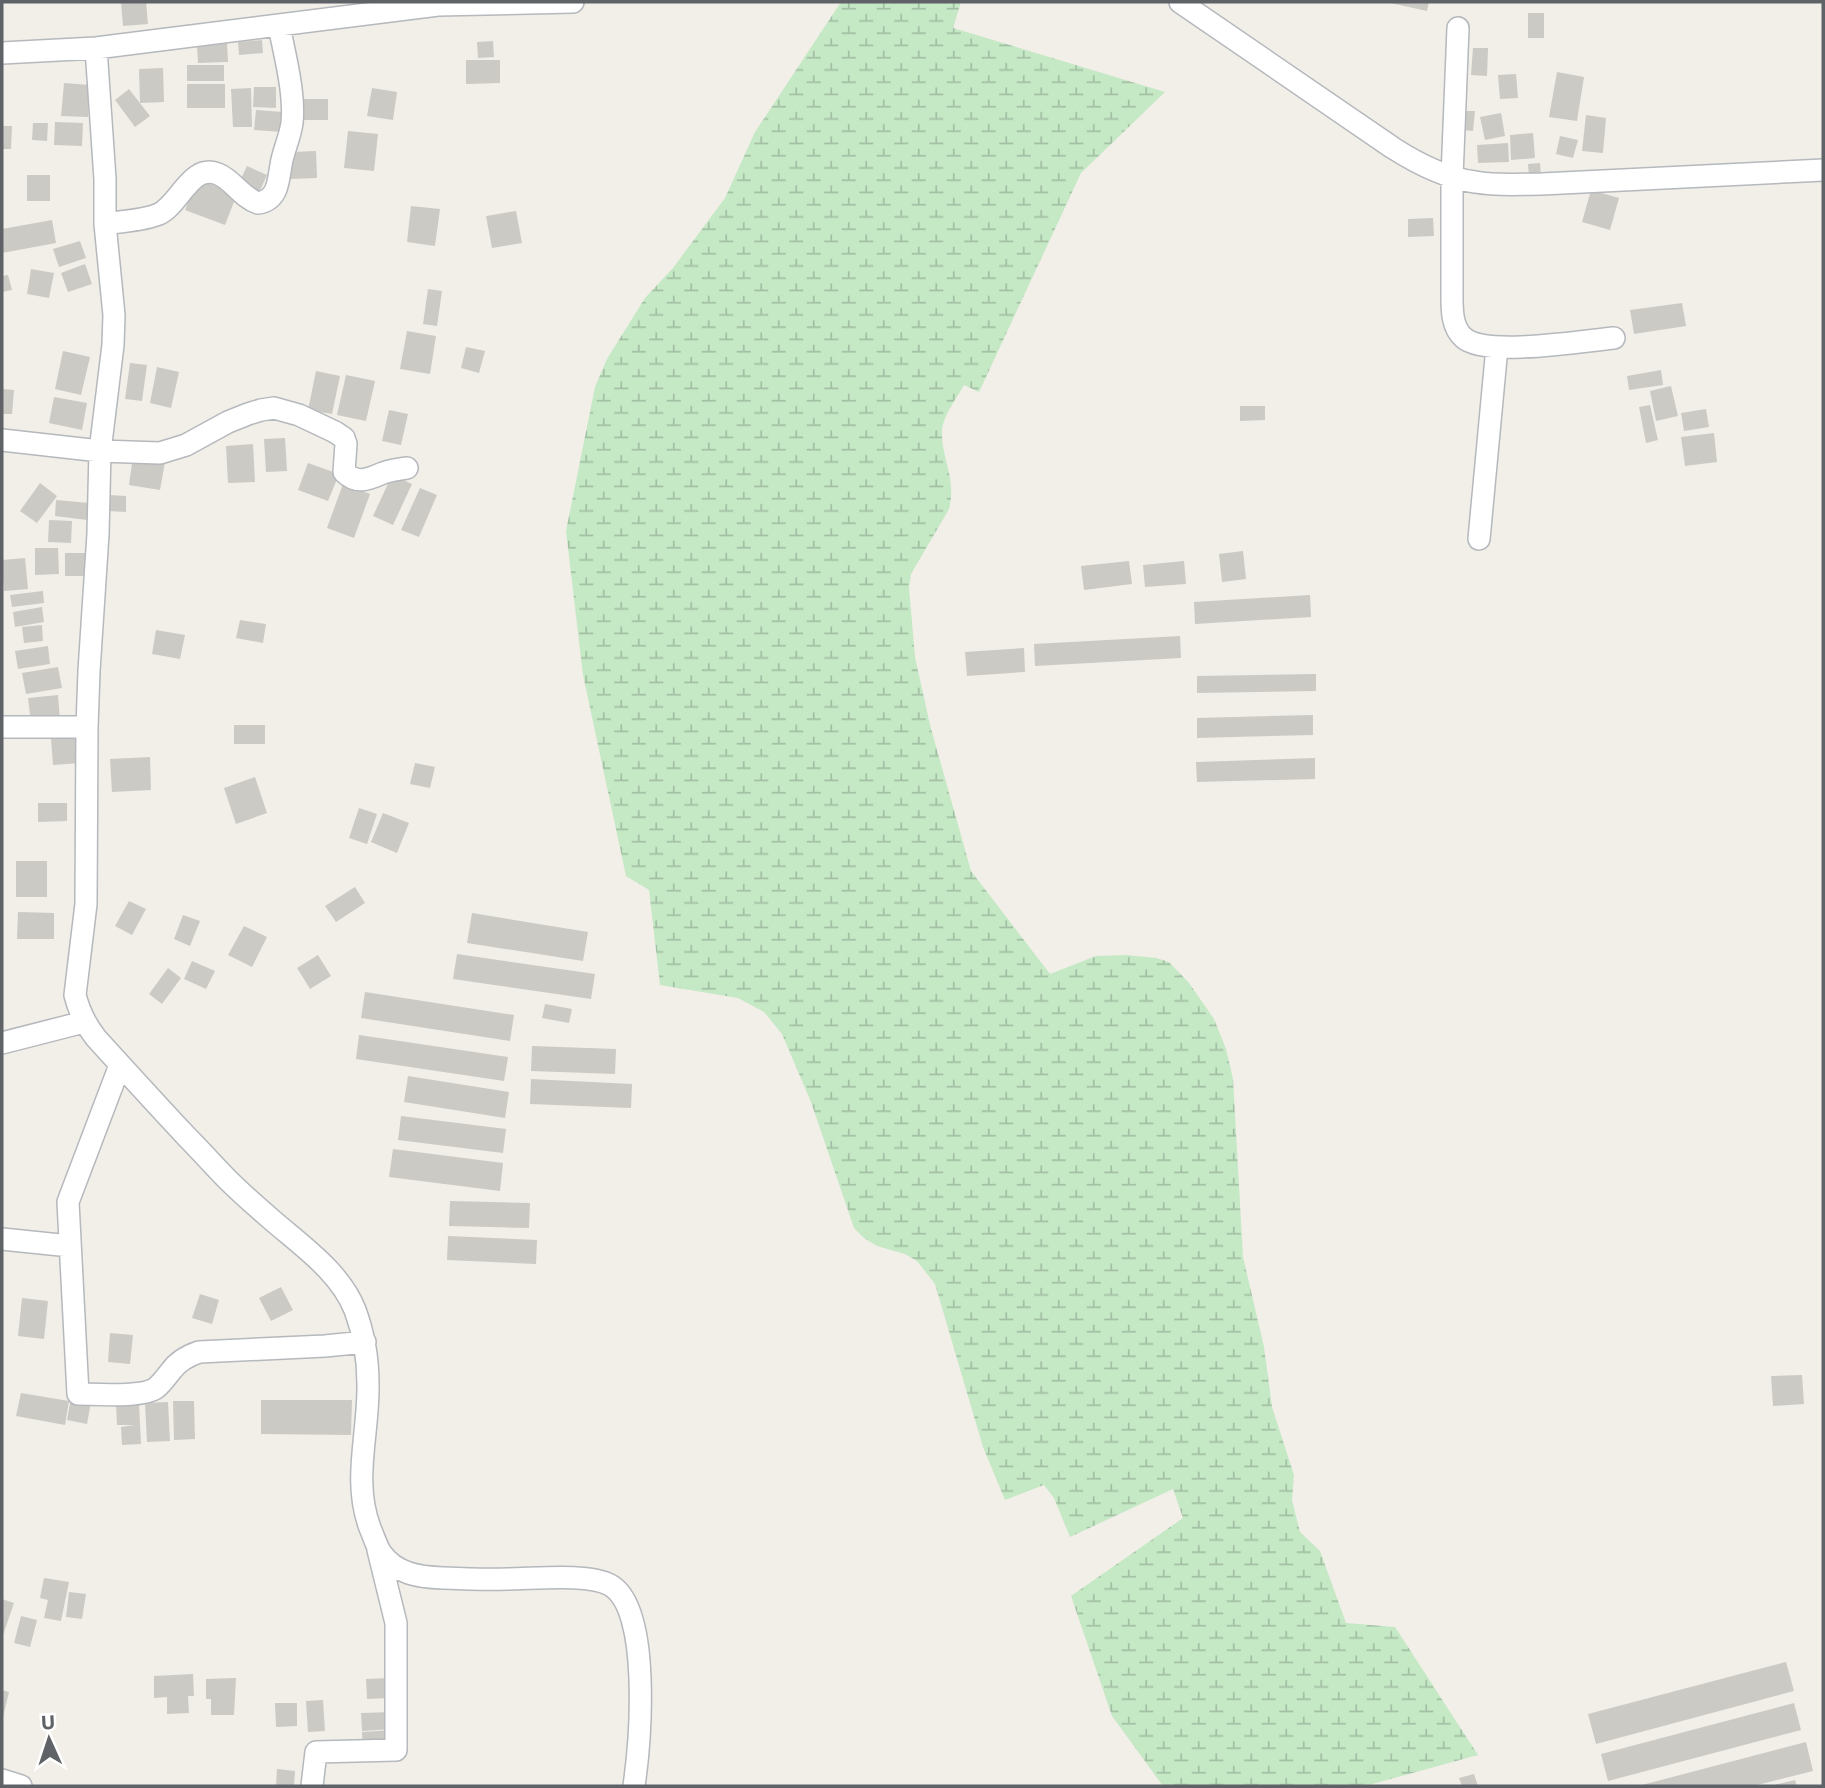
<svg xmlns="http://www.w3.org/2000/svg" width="1825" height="1788" font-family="Commissioner,sans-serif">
  <defs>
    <pattern id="wetland-marsh" width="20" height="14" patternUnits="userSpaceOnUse" patternTransform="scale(1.75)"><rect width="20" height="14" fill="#c5e8c5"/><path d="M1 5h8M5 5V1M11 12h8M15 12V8" fill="none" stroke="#a3c0a4"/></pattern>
  </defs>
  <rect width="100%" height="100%" fill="#f1efe8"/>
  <path fill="url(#wetland-marsh)" d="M841,2H961L953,28L1165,92L1081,173L979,392L964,385C957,398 943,415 942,431C941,459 957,479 949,509L911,574L909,588L915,657L930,725L971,871L1050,974L1096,956L1126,955L1156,958L1169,962L1189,983L1214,1019L1226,1049L1233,1079L1243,1257L1264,1347L1272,1407L1294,1475L1292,1500L1300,1532L1320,1551L1346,1623L1395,1627L1478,1755L1365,1786H1163L1112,1716L1071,1596L1183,1518L1173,1489L1070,1537L1054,1498L1044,1485L1005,1500L983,1447L935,1284L917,1261L905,1254L877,1246L864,1238L854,1228L811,1102L782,1034L764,1012L738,998L660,985L649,890L626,876L583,675L566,531L595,387L607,359L645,298L673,268L725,198L755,132Z"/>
  <path fill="#cccac5" d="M121,2H146L148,24L123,26Z
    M1386,2H1429L1427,11Z
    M1528,13H1544V38H1528Z
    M262,40L263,53L239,55L238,42Z
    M493,41L494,57L478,58L477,42Z
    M227,43L228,62L198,63L197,45Z
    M1473,48H1488L1487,76L1471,75Z
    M466,60H500V83L466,84Z
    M187,65H224V81H187Z
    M163,68L164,102L140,103L139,69Z
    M1557,72L1584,77L1577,121L1549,117Z
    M1516,74L1518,98L1500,99L1498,75Z
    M64,83L90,85L88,117L61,116Z
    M187,84H225V108H187Z
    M254,87H276V108L253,107Z
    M251,88L252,127H233L231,89Z
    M372,88L397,92L393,120L367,116Z
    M129,89L150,116L135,127L115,100Z
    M304,99H328V120H304Z
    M256,110L283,112L282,132L254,130Z
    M1464,111H1475L1473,131L1463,130Z
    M1501,113L1505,136L1485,140L1480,117Z
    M1586,115L1606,118L1603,153L1582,151Z
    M55,122L83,123L82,146L54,145Z
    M33,123H48L47,141L32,140Z
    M2,126H12L11,149H2Z
    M348,131L378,134L374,171L344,168Z
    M1533,133L1535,158L1511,160L1510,135Z
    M1560,136L1578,140L1573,158L1556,154Z
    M1508,143L1509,162L1478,163L1477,145Z
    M316,151L317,178L291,179V152Z
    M1540,163L1541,176L1529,177L1528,164Z
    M247,166L267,175L258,195L238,185Z
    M27,175H50V201H27Z
    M197,179L237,194L225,225L185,210Z
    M1591,190L1619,198L1610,230L1582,222Z
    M411,206L440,209L435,246L407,242Z
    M516,211L522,243L492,248L486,216Z
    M1433,218L1434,236L1408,237V219Z
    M52,220L56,243L2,253V229Z
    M80,241L86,258L59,267L53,249Z
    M85,264L92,284L68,292L61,273Z
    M31,269L54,273L49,298L27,294Z
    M8,275L12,290L2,292V276Z
    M428,289L442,291L437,326L423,324Z
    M1682,303L1686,326L1634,334L1630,310Z
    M407,331L436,336L430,374L400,369Z
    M466,347L485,351L479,373L461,368Z
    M63,351L90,357L81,395L55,389Z
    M130,363L147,365L142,401L125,399Z
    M157,367L179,372L171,408L150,403Z
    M1661,370L1663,385L1629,390L1627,376Z
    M316,371L340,376L332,414L308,410Z
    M346,375L375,381L366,421L337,415Z
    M1671,386L1678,416L1656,421L1650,391Z
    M2,389L14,390L12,414H2Z
    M54,397L87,403L82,430L49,423Z
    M1650,405L1658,440L1646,443L1639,407Z
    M1240,406H1265V420L1240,421Z
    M1706,409L1709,427L1684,431L1681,413Z
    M389,410L408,414L401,445L382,441Z
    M1714,433L1717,462L1685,466L1681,437Z
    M285,438L287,471L266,472L264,439Z
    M253,444L255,482L228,483L226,446Z
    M133,456L165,462L160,490L129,485Z
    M308,463L339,474L328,501L298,490Z
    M392,475L412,484L393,525L373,516Z
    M40,483L57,496L37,523L20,511Z
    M343,484L370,494L354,538L327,528Z
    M420,488L437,495L419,537L401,530Z
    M109,495L126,496V512L108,511Z
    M56,500L89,503L87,520L55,516Z
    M49,520L72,521L71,543L48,542Z
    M35,548H58L59,574L35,575Z
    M1243,551L1246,579L1222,582L1219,554Z
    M65,553H88V576H65Z
    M25,558L28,589L4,591L2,560Z
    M1129,561L1132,584L1084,590L1081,566Z
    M1184,561L1186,584L1145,587L1143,565Z
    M43,591L44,603L12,607L10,595Z
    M1310,595L1311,617L1195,624L1194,602Z
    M42,607L44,622L15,627L13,612Z
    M240,620L266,624L263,643L236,638Z
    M42,625L43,641L24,643L22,627Z
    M156,630L185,635L180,659L152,654Z
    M1180,636L1181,658L1035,666L1034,644Z
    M48,646L50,664L18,669L15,651Z
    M1024,648L1025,672L967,676L965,652Z
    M58,667L62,688L26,694L22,673Z
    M1316,674V691L1197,693V676Z
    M58,695L60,720L31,723L28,698Z
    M1313,715V735L1197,738V718Z
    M234,725H265V744H234Z
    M77,736L80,763L53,765L51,738Z
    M150,757L151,790L112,792L110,759Z
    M1315,758V779L1197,782L1196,762Z
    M415,763L435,767L430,788L410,784Z
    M255,777L267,813L236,824L224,788Z
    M38,803H67V821L38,822Z
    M359,808L377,814L367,844L349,838Z
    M383,813L409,823L397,853L371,842Z
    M16,861H47V897H16Z
    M355,887L365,903L336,922L325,906Z
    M129,901L146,909L132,935L115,926Z
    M18,912L54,913V939H17Z
    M472,913L588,932L583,961L467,943Z
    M183,915L200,921L190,946L174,939Z
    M244,926L267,937L252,967L228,955Z
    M457,954L595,974L591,999L453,979Z
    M318,955L331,976L310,989L297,968Z
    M192,961L215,971L206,989L184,979Z
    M168,968L181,978L162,1004L149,994Z
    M365,992L514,1015L510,1041L361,1018Z
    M545,1004L572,1009L569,1023L542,1018Z
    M359,1035L508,1057L504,1081L356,1059Z
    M532,1046L616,1049L615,1074L531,1071Z
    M408,1076L509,1092L505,1118L404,1102Z
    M531,1079L632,1084L631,1108L530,1104Z
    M401,1116L506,1129L503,1153L398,1140Z
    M393,1149L503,1163L500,1191L389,1177Z
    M450,1201L530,1203L529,1228L449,1226Z
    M448,1236L537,1240L536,1264L447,1260Z
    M281,1287L293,1310L271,1321L259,1298Z
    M200,1294L219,1300L212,1324L192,1318Z
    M22,1298L48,1301L44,1339L18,1336Z
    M110,1333L133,1335L130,1364L108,1362Z
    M1802,1375L1804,1404L1773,1406L1771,1376Z
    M21,1393L69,1401L65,1425L16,1416Z
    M71,1398L91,1402L87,1424L67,1420Z
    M261,1400H352L351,1435L261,1434Z
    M173,1401H194L195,1439L174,1440Z
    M168,1402L170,1441L147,1442L145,1403Z
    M116,1403H139L141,1444L122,1445L121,1427L135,1425H117Z
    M44,1578L69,1582L61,1621L44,1618L48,1600L40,1598Z
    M69,1592L86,1594L82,1619L66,1617Z
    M2,1599L14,1603L2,1638Z
    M21,1616L37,1620L30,1647L14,1643Z
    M1786,1662L1794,1691L1596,1744L1588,1714Z
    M193,1674L194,1696H188L189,1713L167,1714V1697L154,1698V1676Z
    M236,1678L234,1715H211V1699H206V1679Z
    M389,1678L390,1698L367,1699L366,1679Z
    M2,1690L9,1692L3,1717H2Z
    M323,1700L325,1731L308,1732L306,1701Z
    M275,1703H297V1726L276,1727Z
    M1794,1703L1801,1730L1608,1781L1601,1754Z
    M392,1712L393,1729L362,1731L361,1713Z
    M393,1730L394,1747L363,1749L362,1732Z
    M1806,1742L1813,1771L1753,1786H1638Z
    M277,1769L295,1771L294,1786H276Z
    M1474,1774L1478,1786H1462L1459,1778Z
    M1795,1780L1797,1786H1774V1785Z"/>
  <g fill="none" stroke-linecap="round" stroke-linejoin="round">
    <g stroke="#b5b8bc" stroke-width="24">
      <path id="minor" d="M1180,2L1393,148C1418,164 1445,178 1475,182C1497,186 1520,184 1542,184L1823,170
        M1458,28L1452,177V292C1452,308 1451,327 1464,338C1486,357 1583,341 1614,338
        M96,48L105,179V224L114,315L113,345L100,451L98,534L89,671L87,727L86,904L75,995C79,1011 85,1024 96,1038C126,1071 156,1104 187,1137C201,1151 214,1166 228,1180C242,1194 257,1207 272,1220C302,1246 340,1272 355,1310C364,1334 368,1359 368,1384C369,1434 352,1480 370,1528C374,1537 376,1545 381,1553C396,1574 419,1577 443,1578C465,1579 486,1580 508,1579C534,1579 588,1573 610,1585C652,1608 640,1744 634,1786
        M2,53L96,48L438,5L573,2
        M105,224C122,221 143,221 159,214C180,204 191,163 218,174C233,180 241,197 258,203C278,200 278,182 281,165C283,151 290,138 292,123C295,93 285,56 279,26
        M2,440L100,451L160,453L186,445L228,422L248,414L261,410L274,408L299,415L335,432L344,438L346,444L344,472C357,485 369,479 383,473C391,470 399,469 407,468
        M1479,539L1497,347
        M2,727H87
        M2,1043L84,1022
        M120,1065L68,1202L78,1394C96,1394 142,1398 156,1388C162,1383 166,1377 171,1371C178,1361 187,1356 199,1352L325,1346L365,1342
        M2,1239L70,1246
        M2,1780L21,1786
        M312,1786L316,1752L396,1750V1623L378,1550"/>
    </g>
    <use href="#minor" stroke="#fff" stroke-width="21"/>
  </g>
  <rect width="1825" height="1788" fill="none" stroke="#5f6368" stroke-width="7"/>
  <g transform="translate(49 1739) rotate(357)" stroke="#ffffff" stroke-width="5" paint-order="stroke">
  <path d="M0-5L12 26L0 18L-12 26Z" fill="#5f6368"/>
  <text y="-10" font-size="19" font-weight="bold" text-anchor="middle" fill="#5f6368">U</text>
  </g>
</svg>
